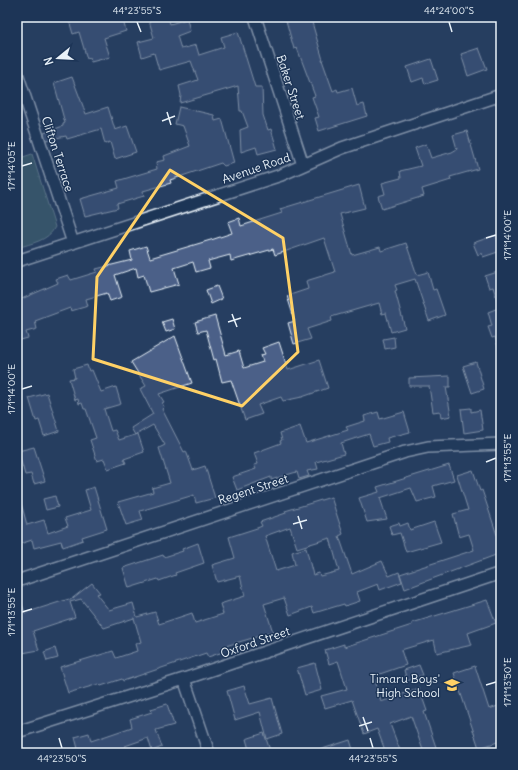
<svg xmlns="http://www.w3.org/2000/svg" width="518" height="770" font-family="Delius,sans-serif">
  <rect width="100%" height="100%" fill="#263e61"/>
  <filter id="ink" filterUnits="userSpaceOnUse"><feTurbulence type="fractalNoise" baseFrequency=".025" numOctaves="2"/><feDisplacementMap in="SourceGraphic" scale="8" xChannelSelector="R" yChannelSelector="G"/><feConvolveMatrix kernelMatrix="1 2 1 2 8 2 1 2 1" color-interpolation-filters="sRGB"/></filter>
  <g filter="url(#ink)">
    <path fill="#487075" stroke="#98b0b6" d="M32,154L55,227C48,241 32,243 17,248V159Z"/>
    <path fill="#4c6188" stroke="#e8f1f8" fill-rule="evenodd" d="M68,17H122L126,31L104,38L110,57L91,62L90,58L87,59L79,32L73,34Z
      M148,17H168L170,24L187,19L190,31L177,36L181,49L196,45L199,55L224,47L221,37L238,32L255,87H262L263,115L268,130L271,129L277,149L258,154L256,147L241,152L240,130L248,127L242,111H240L238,86L180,103L181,95L179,86L198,80L191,61L159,70L154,53L142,57L138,42L154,38Z
      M285,17H310L311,19L323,60H322L333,91L337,89L338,92L352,88L357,106L364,104L367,116L319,131L315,118L319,117L312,97L315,96L297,48L294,49Z
      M479,48L487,69L468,76L461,54Z
      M431,59L438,80L425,84L423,78L412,82L407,67Z
      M72,77L86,114L108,107L115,130L127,126L136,152L115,159L110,142L105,144L101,129L67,139L66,136L46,140L44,133L63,126V124L65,123L54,83Z
      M179,107L214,115L215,121L222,119L234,163L224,166L221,163L170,180L171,183L143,191L144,196L117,204L118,208L85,216L80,199L119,188L117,181L157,169L156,162L165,160L164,156L190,146L183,126L175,124Z
      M467,131L478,169L450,177L451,180L422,189L424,196L382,209L378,196L385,194L382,183L401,178L400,171L421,166L415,148L426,144L431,158L452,152L457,149L453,135Z
      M359,185L365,208L340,214L352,255L380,247L381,251L406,243L417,275L428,272L433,290L436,289L445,315L429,321L415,279L395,285L397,290L395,291L405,328L391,332L386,313L382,314L379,303L331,317L332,321L307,329L311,339L294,344L288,323L295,321L287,296L308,289L306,281L335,272L324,238L275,255L273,249L231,261L230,255L208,261L210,268L196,272L193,262L174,268L179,284L149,292L144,275L138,277L136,268L115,275L122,297L110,301L107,293L86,299L88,306L71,311L70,308L35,321L37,329L26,332L28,338L17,341V301L58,283L56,279L68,275L71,280L97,272L96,269L132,260L130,251L146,246L150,258L214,239L232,233L228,222L239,218L241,226L282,213L280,209Z
      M496,235L501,251L483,257L482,253L478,255L473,243Z
      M501,271V306H499L493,287L489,288L485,276Z
      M217,286L222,299L211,304L206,290Z
      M501,307V347H498L495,337L492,338L488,327L492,326L488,312Z
      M215,316L226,355L239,351L244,368L263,362L261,355L265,354L262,348L279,342L288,370L319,360L328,388L302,397L283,401L281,397L258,405L262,414L245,420L231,380L222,382L216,359L214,360L206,330L198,332L195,322Z
      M172,319L175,329L166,332L162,322Z
      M175,336L192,383L159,394L164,402L162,403L164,407L162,409L184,452L186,451L193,470L205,466L215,498L196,503L194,495L140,511L143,520L126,525L118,502L153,492L152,488L170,483L159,448L165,445L153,425L135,435L131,428L153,414L140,389L146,386L131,362Z
      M394,337L395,347L385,349L383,339Z
      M476,362L484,389L472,393L463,366Z
      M87,365L89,371L92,370L101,392L116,387L121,404L104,409L111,431L115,430L119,440L138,434L144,452L124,459L126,463L108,469L104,459L97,461L90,440L96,438L86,409H84L82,403L79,404L78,399L75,400L69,379L75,378L73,369Z
      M450,376V387H446L451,416L441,418L440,411L433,412L429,386H409V378Z
      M47,393L59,431L44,436L39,420L36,421L29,398Z
      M471,408V412L480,410L483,430L464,433L461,409Z
      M378,412L380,419L404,412L410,432L387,438L388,442L373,446L369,434L341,443L344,454L316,462L318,469L307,471L309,476L299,479L297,472L293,473L271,480V477L237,490L232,477L256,469L254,465L258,464L254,453L281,443L280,441L282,440L280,433L300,426L306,443L348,430L346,427L365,421L364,416Z
      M34,447L45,481L34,484L31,474L25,475L18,451Z
      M449,465L454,480L433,486L436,497L417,502L411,488L380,498L387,519L367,522L359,498L379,492L377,487Z
      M473,470L480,491L482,490L501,547V553L405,589L400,574L474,550L469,534L459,537L453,514L468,510L457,475Z
      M94,487L107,529L82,537L83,540L63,547L61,541L34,548L32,540L17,545V499H20L27,525L44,520L48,533L68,526L65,518L91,510L85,490Z
      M55,496L58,507L46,510L43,499Z
      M331,497L343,534L339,536L352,574L382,561L389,576L399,572L402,582L380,590L378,584L357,592L360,601L345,606L344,604L314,613L312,607L290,615L284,598L264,604L273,632L222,647L223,652L208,657L206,653L123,681L122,679L101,686L99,684L68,693L60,667L113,651L116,658L137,651L135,644L141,642L134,618L104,628L81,599L70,602L75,617L33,631L39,650L17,654V594H19L25,613L69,599V601L92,583L100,593L96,594L109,610L133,603L137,617L155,612L159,624L192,613L195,623L223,614L220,604L245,596L240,576L217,582L212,565L235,558L229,537L257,528L262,526L260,522L286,513L285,511ZM290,527L297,548L330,538L339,571L320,576L319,573L313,575L306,548L292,552L295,565L276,571L265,536Z
      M434,522L441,542L406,552L400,533L392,535L389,526L399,523L400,526L408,523L410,530Z
      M198,543L204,563L175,573L176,575L159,581L158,579L129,588L123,568L163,555L164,557L183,551L182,549Z
      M487,600L496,623L468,633L472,645L437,653L434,640L401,650L406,665L374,676L381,702L419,688L427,711L424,712L438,753H424L411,716L390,724L401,753H386L377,729L364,734L352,700L325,708L321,696L347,689L338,661L329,664L325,650L344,644V647L412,625V623Z
      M55,648L58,658L47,661L44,652Z
      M315,663L322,690L305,695L297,668Z
      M419,665L423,675L407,681L404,670Z
      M475,666L489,709L501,705V741L479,748L454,673Z
      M244,686L250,704L272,698L282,734L267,739L260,712L235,720L227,691Z
      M167,704L174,725L156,730L162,747L152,751L148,738L125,746L128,753H79L75,737L89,733L91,741L132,727L130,719L152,712L151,709Z
      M264,733L271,753H250L246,739Z
      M350,740L354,753H316V751Z"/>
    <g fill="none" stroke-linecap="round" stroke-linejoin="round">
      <g stroke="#e8f1f8" stroke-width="14">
        <path id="street" d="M255,17L303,165
          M17,73L73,243
          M17,261L281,175L342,148L501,95
          M17,581L405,452L428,447L501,444
          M184,679L209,753
          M17,732L184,679L501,573"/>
      </g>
      <use href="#street" stroke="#1d3557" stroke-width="11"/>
    </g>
  </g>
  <path d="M0 0H518V770H0ZM170,170L283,238L298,352L242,406L93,359L97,277Z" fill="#263e61" fill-opacity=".55" fill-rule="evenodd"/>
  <path fill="none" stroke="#ffd166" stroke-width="3" stroke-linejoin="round" d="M170,170L283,238L298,352L242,406L93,359L97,277Z"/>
  <path fill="none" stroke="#e8f1f8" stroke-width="1.5" d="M137,22L141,32M449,22L452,32M167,112L171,125M162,121L175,116M22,166L32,163M486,238L496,235M232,314L237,327M228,322L241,318M22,389L32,386M486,462L496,458M298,516L302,529M293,524L307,520M22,612L32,609M486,685L496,682M363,717L368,731M359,726L372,722M59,738L62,748M370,738L373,748"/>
  <defs>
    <g id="school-bare" transform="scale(1.2)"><path d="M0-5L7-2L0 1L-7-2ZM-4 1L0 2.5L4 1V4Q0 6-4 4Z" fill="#ffd166" stroke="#1d3557" stroke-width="2.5" paint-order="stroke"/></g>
  </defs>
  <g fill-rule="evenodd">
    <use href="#school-bare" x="452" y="685"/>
  </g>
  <g text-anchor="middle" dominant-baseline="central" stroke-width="3" stroke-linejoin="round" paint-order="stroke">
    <g font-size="12" fill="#e8f1f8" stroke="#1d3557">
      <text transform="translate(291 87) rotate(72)">Baker Street</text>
      <text transform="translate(58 154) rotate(72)">Clifton Terrace</text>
      <text transform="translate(256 168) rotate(-19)">Avenue Road</text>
      <text transform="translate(253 489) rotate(-18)">Regent Street</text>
      <text transform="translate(255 642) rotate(-19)">Oxford Street</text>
    </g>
    <g font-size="12" fill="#e8f1f8" stroke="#1d3557" text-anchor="end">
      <text x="440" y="678">Timaru Boys'<tspan x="440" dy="14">High School</tspan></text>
    </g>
  </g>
  <rect width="518" height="770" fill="none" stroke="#1d3557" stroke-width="44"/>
  <g transform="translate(58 58) rotate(252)" stroke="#1d3557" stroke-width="3" paint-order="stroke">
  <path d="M0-3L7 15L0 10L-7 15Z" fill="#e8f1f8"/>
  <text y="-6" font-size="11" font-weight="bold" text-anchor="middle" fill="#e8f1f8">N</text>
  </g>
  <rect x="22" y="22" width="474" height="726" fill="none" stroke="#e8f1f8" stroke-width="1.5"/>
  <g font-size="10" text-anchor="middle" fill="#e8f1f8">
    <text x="137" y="14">44°23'55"S</text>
    <text x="449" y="14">44°24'00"S</text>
    <text transform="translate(11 166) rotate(-90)" y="4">171°14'05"E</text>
    <text transform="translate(507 235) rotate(-90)" y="4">171°14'00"E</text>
    <text transform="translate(11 389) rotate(-90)" y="4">171°14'00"E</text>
    <text transform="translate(507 458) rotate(-90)" y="4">171°13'55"E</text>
    <text transform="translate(11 612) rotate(-90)" y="4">171°13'55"E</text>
    <text transform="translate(507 682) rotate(-90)" y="4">171°13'50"E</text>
    <text x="62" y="762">44°23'50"S</text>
    <text x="373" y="762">44°23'55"S</text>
  </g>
</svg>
